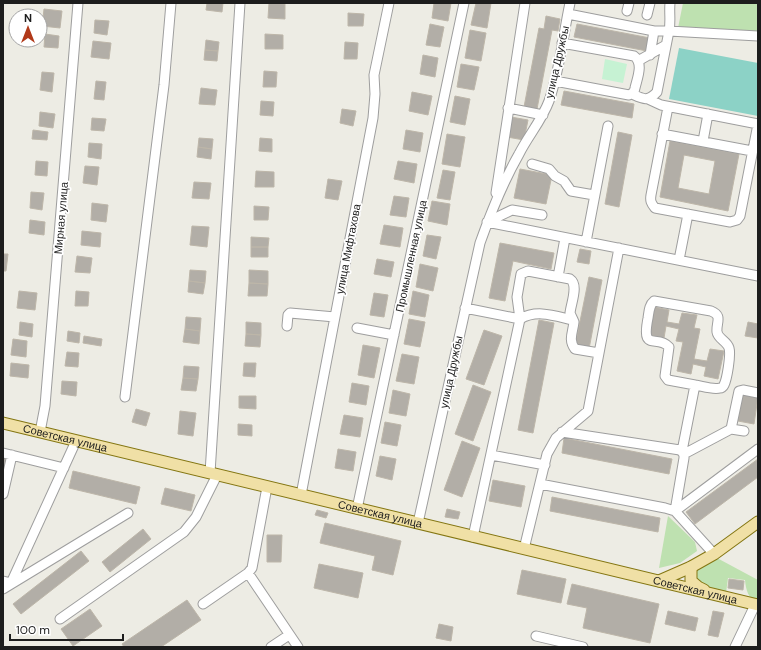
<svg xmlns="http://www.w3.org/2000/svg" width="761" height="650" font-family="'DM Sans',sans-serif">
  <rect width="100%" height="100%" fill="#edece4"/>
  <path fill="#bee1b0" d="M683,3H758V33L678,28Z
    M668,516L695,542L697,551L680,563L659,568Z
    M717,558L758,580V603C748,599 746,590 745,580L728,578L726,593L715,591L696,579L697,569Z"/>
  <path fill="#c6f2d3" d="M605,59L627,64L623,83L602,79Z"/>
  <path fill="#8cd2c6" d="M679,48L758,63V116L669,99Z"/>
  <path fill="#b2aea7" stroke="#bdb6a9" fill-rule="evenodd" d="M207,3H223L222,12L206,10Z
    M269,3L285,4V19L268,18Z
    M434,3H451L448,21L432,18Z
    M476,3H491L487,28L471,25Z
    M44,9L62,11L60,28L42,26Z
    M348,13L364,14L363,26H348Z
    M546,16L560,19L558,31L552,30L537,109L524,107L539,28L544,29Z
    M95,20L109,21L107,35L94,33Z
    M430,24L444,27L440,47L426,45Z
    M577,24L650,38L647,51L574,37Z
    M470,30L486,33L481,61L465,58Z
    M45,34L59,36L58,48L44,47Z
    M265,34L283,35V49H265Z
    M206,40L219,42L218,51L205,50Z
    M93,41L111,43L109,59L91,57Z
    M345,42L358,43L357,59H344Z
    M205,50L218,51L217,61L204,60Z
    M423,55L438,58L435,77L420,74Z
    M461,64L479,67L474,90L457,87Z
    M264,71L277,72L276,87H263Z
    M42,72L54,73L52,92L40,90Z
    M96,81L106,82L104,100L94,99Z
    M201,88L217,90L215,105L199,104Z
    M564,91L634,104L632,118L561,105Z
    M412,92L432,96L428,115L409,111Z
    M455,96L470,99L465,125L450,122Z
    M261,101L274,102L273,116L260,115Z
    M342,109L356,111L353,126L340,123Z
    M40,112L55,114L53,128L39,126Z
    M511,117L528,120L524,140L507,137Z
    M92,118L106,119L104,131L91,130Z
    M33,130L48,132L47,140L32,139Z
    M406,130L423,133L420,152L403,149Z
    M618,132L632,135L619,207L605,204Z
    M447,134L465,137L460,167L442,164Z
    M199,138L213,139L212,149L198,147Z
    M260,138L272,139V152L259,151Z
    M670,141L739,154L728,211L660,197ZM684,155L715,161L709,194L678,188Z
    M89,143L102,144L101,159L88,157Z
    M198,147L212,149L211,159L197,157Z
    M36,161L48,162L47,176L35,175Z
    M398,161L417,164L414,183L394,179Z
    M85,166L99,167L97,185L83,183Z
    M520,169L552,175L546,204L514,198Z
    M443,170L455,172L450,200L437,198Z
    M256,171L274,172V187H255Z
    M328,179L342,181L338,200L325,198Z
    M194,182L211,183L209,199L192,198Z
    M31,192L44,193L42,210L30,208Z
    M394,196L409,198L406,217L390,215Z
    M432,201L450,204L447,225L428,221Z
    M92,203L108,205L106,222L91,220Z
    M254,206L269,207L268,220H254Z
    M30,220L45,222L44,235L29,233Z
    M384,225L403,228L400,247L380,244Z
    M192,226L209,227L207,247L190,245Z
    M82,231L101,233L100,247L81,245Z
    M427,235L441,237L436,259L423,256Z
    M251,237L269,238L268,247H251Z
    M500,243L554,253L551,269L513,261L505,301L489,298Z
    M251,247H268V257H251Z
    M580,249L591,251L589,264L577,262Z
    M3,254H8L6,271H3Z
    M77,256L92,258L90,273L75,272Z
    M377,259L394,262L391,277L374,274Z
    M420,264L438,268L433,291L416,287Z
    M190,270L206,271L205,283L189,281Z
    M249,270L268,271V284L249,283Z
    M589,277L602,280L589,349L575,346Z
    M189,281L205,283L203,294L188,292Z
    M249,283L268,284L267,296H248Z
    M19,291L37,293L35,310L17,308Z
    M76,291L89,292L88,306H75Z
    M413,291L429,295L425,317L409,314Z
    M374,293L388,295L384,317L370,315Z
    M654,307L669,310L667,322L679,324L682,313L697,315L694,328L700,329L694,359L707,361L710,349L724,351L718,379L704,376L706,367L693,364L691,374L677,371L683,342L676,341L679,329L666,326L664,338L649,335Z
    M186,317L201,318L200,331L185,329Z
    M409,319L425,322L420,347L404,344Z
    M539,320L554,323L533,433L518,430Z
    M20,322L33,324L32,337L19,335Z
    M246,322L261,323V335L246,334Z
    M748,322L758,324V338L745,336Z
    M185,329L200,331L199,344L183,342Z
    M484,330L502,336L484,385L466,379Z
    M68,331L80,333L79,343L67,341Z
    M246,334L261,335L260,347L245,346Z
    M84,336L102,339L101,346L83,343Z
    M13,339L27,341L26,357L11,355Z
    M363,345L380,348L374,378L358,375Z
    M67,352L79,353L78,367L65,366Z
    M402,354L419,357L414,384L396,381Z
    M11,363L29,365L28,378L10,376Z
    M244,363H256L255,377L243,376Z
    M184,366L199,367L198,379L183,378Z
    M183,378L198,379L196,391L181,390Z
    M62,381L77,382L76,396L61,394Z
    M352,383L369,386L366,405L349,402Z
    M473,385L491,392L473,441L455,434Z
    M393,390L410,394L406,416L389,413Z
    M743,394L758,397L754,424L738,421Z
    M239,396H256V409L239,408Z
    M136,409L150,413L146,426L132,422Z
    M180,411L196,413L193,436L178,434Z
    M344,415L363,418L360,437L340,434Z
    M385,422L401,425L397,446L381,443Z
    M238,424L252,425V436L238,435Z
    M564,438L672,459L669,474L562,453Z
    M462,441L480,448L462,497L444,490Z
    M338,449L356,452L353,471L335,468Z
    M3,456L7,457L3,473Z
    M380,456L396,459L392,480L376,476Z
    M758,459V477L695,524L686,512Z
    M73,471L140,487L136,504L69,488Z
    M493,480L525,486L521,507L489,501Z
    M165,488L195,495L191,511L161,504Z
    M552,497L660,518L658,532L550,511Z
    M447,509L460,512L458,519L445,517Z
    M317,510L328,513L326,518L315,515Z
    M325,523L401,541L393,575L372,570L375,556L320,543Z
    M143,529L151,539L110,572L102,562Z
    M267,535H282L281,562H267Z
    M81,551L89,561L21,614L13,604Z
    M319,564L363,573L358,598L314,588Z
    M522,570L566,579L561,603L517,594Z
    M729,579L744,581L743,590L728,588Z
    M572,584L659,604L650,643L583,628L587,608L567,604Z
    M187,600L201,620L161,647H124L122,644Z
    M90,609L102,626L73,646L61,629Z
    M668,611L698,618L695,631L665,624Z
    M713,611L724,613L718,637L708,635Z
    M439,624L453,627L451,641L436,638Z"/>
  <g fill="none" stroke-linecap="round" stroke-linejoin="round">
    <g stroke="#9e9e9e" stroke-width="11">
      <path id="minor" d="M670,3C669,13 671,21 669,31L758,36
        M627,11L629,3
        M568,14L654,31H669L657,92C648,102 643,99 632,94
        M647,15L650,3
        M650,55L654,31
        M638,61L666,45
        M555,81L629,95L634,92L635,88C637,79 644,63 634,56L562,43
        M648,99L661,105L758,124L740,216L737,220L730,222L655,208C651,203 650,201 651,195L668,107
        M508,108L543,115
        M662,134L752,151
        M703,141L708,114
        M532,164L549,169L555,176L564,181L571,191L594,195
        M496,193L525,3
        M487,222L758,276
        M487,222L512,210L542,215
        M586,242L608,126
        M679,260L688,214
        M558,277L565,238
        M465,308L520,319L473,537
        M573,320C555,316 537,309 520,319L517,297L521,274L528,271L570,279C579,285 571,303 570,313C571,316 573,319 574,322C573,332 568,340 575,349L599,353
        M287,326L288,315L290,313L335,317
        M357,328L394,335
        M125,397L164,85L171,3
        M731,429L739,391L743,390L758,393
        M40,432L45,406L78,3
        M562,432L680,450L684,454V458L675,511
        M682,451L695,385L668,380L665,376L669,347C657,333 641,354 648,318C649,312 649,305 654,301L711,311C723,316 716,322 717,332C718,339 727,341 729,348C731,355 727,379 724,385C723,387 722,388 720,388C713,390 702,386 695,385
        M3,453L64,468
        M684,454L731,429L744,431
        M491,455L545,465
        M210,473L240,3
        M540,484L665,508L675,511L714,554
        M3,494L12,455
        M301,495L373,118L375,94L374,75L389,3
        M357,509L464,3
        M675,511L758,449
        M418,523L480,243C491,212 503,182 519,154C528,136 542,120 549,101C560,70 563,35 570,3
        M524,549L547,454L556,438L588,411L619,248
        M248,573L298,647
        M3,581L11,583L76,441
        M3,589L128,513
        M203,604L248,573L252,568L267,487
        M60,619L184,532L196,517L217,475
        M536,636L583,647
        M271,647L289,635
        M735,647L755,605"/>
    </g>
    <g stroke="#847612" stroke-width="13">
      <g id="major">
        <path id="s1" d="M3,423L758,605"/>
        <path d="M691,567V581L698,587L704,590"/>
        <path d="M659,581L691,567L714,554L758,522"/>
      </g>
    </g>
    <use href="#minor" stroke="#fff" stroke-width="9"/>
    <use href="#major" stroke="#f0e0a6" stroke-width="11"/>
  </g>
  <g text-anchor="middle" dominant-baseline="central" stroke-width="3.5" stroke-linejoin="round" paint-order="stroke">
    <g font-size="11" fill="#1d1d1d" stroke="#fff">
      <text transform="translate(557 62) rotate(-77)">улица Дружбы</text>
      <text transform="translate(61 218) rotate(-85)">Мирная улица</text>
      <text transform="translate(348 249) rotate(-79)">улица Мифтахова</text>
      <text transform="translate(411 256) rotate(-78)">Промышленная улица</text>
      <text transform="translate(451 372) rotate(-78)">улица Дружбы</text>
      <text stroke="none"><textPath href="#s1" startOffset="64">Советская улица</textPath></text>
      <text stroke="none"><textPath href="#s1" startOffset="388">Советская улица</textPath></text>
      <text stroke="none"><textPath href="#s1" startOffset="712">Советская улица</textPath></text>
    </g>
  </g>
  <rect width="761" height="650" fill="none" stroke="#1d1d1d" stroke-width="8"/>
  <g transform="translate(28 28)"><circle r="19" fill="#ffffff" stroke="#a5a5a5"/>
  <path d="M0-3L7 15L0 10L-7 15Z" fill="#b13919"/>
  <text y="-6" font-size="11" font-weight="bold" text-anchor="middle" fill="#1d1d1d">N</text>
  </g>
  <path d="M10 634v6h113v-6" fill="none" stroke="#1d1d1d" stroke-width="2"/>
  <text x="16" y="634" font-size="12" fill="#1d1d1d" stroke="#ffffff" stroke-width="3" paint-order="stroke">100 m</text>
</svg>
